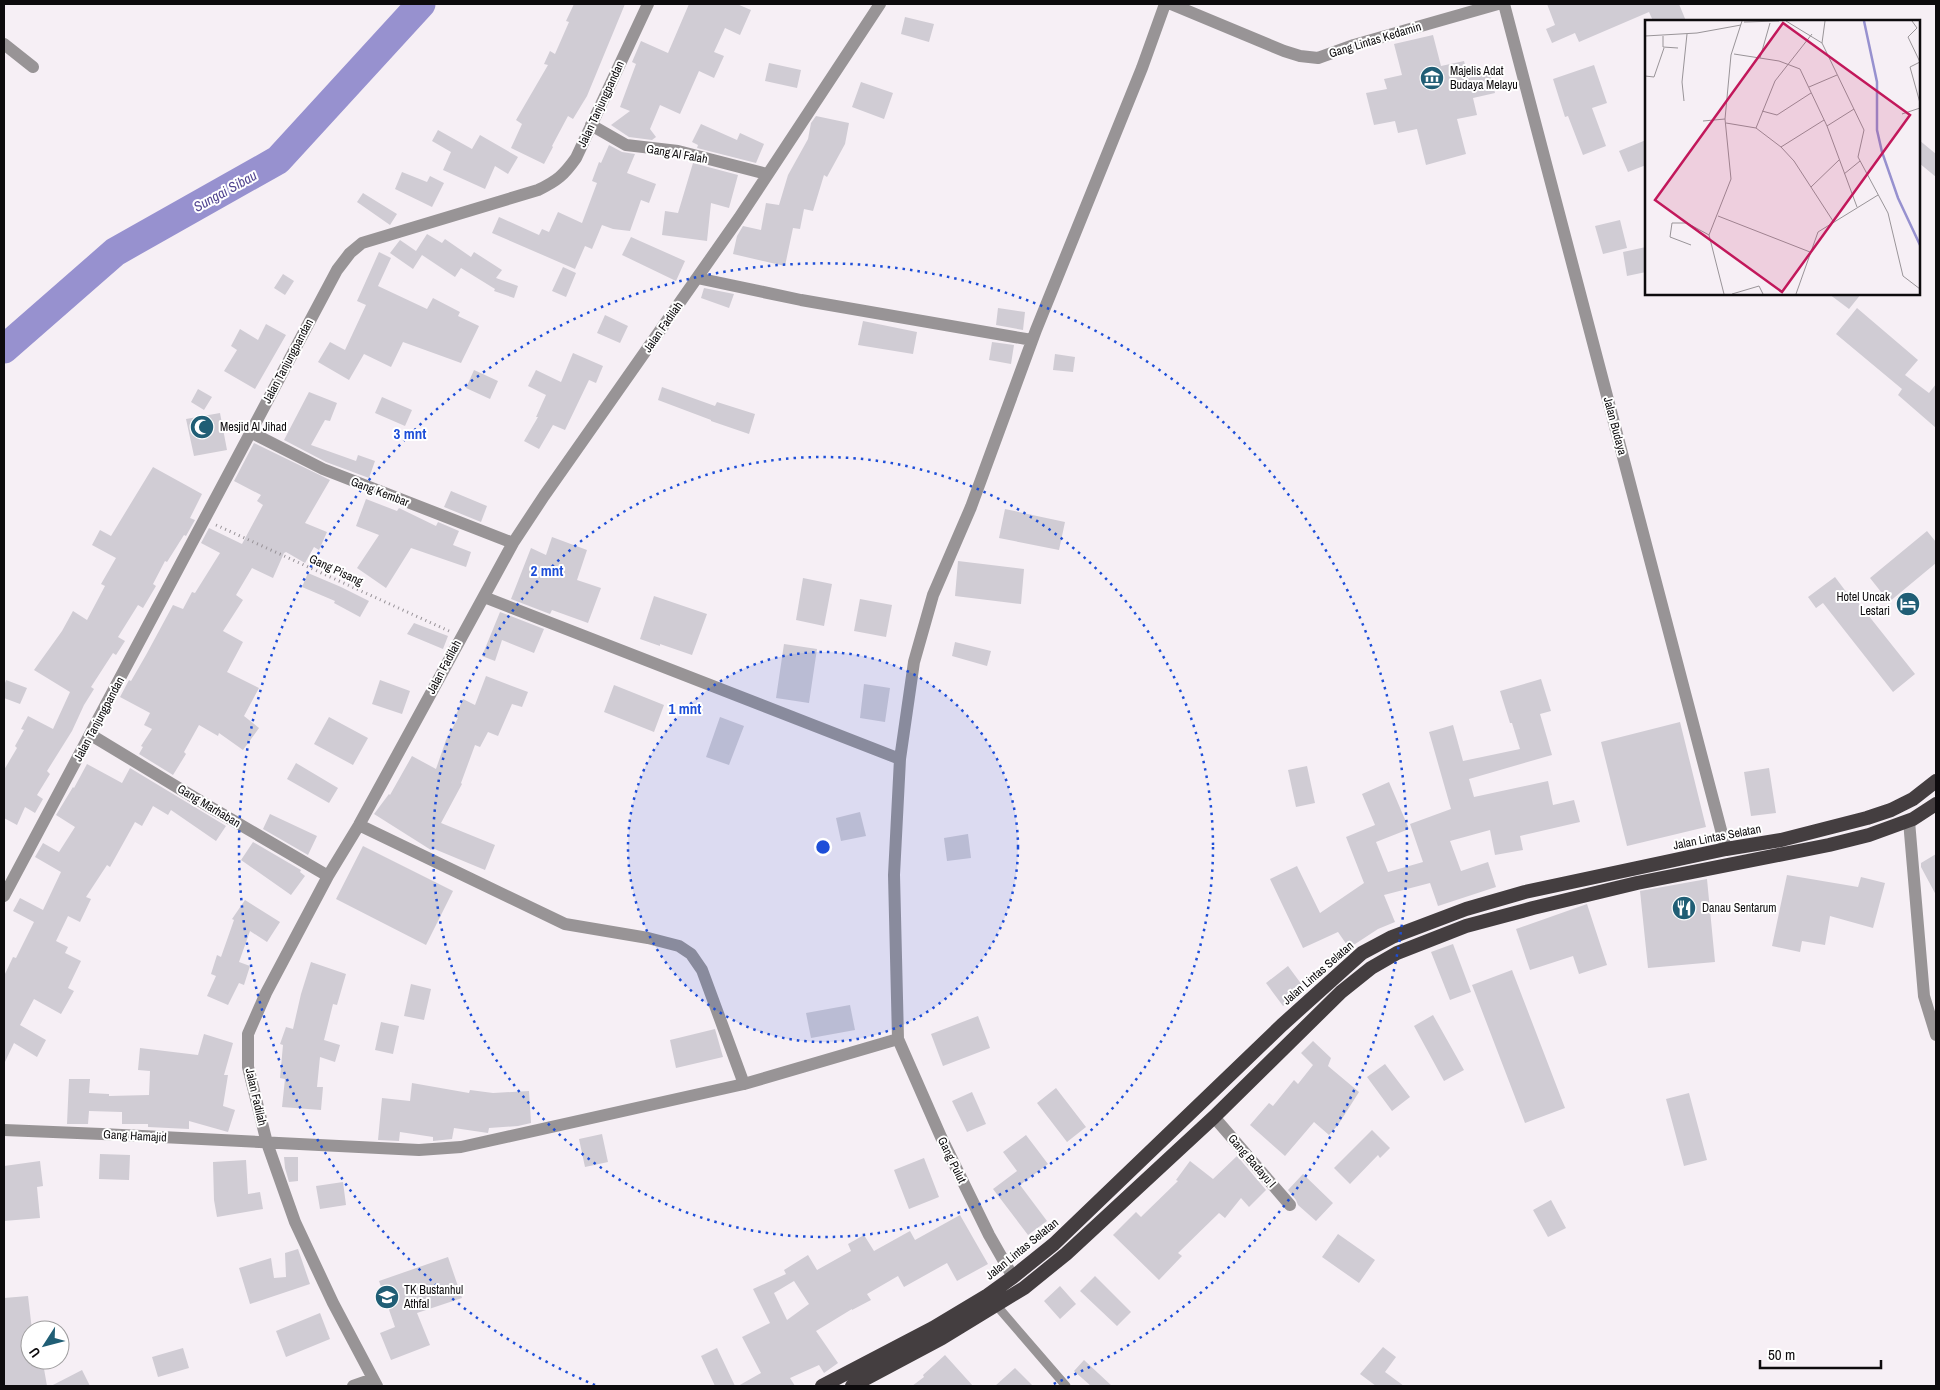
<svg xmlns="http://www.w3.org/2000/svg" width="1940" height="1390" font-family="'Archivo Narrow',sans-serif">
  <rect width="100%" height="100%" fill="#f6eff5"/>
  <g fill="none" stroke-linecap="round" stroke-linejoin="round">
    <path stroke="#9791cf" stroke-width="29" d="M4,349L115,252L278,160L421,4"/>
  </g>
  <path fill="#d0ccd4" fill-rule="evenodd" d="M574,4H625L587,96L573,119L568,116L552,146L553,147L544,164L511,148L522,124L516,120L548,65L544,64L550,51L555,54L569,22L566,21Z
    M689,4H737L751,10L740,35L725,28L714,52L724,56L714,78L699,71L680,114L660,105L650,129L656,137L652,140L629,137L611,125L630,111L620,107L636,64L632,62L641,41L668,53Z
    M1547,4H1679L1686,21H1653L1649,12L1579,42L1575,33L1552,43L1546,29L1555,25Z
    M905,17L934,24L929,42L901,34Z
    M1433,35L1441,66L1464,61L1468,78L1490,73L1495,93L1473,98L1477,115L1457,119L1466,154L1426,165L1417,129L1398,133L1395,121L1374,125L1366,93L1387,89L1384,79L1402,75L1394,44Z
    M769,63L801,70L797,88L765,81Z
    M1594,65L1607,103L1592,108L1606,146L1583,155L1568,116L1565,117L1553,79Z
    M861,82L893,93L884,119L852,107Z
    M816,116L849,123L845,144L827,177L824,175L813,211L804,209L800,229L793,228L785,266L733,254L737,236L743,226L761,230L766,203L779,205L788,175L808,139L811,123Z
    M701,124L737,140L740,133L764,144L756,163L697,148L698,145L692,142Z
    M438,130L472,149L480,135L518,157L508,174L495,166L485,189L443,170L451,152L432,141Z
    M1646,140V165L1628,172L1619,151Z
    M1919,140L1936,154V177L1919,163Z
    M609,145L622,152L635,154L627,173L656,184L649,203L641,200L630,231L613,229L602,225L592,249L585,246L575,269L492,233L499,217L539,235L542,229L549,232L558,212L582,223L597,183L592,181L599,162L601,163Z
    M693,163L738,175L729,208L711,203L707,241L662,235L665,211L678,213Z
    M402,172L427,182L430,176L444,183L432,207L395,189Z
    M363,193L397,214L390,225L357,202Z
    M1620,220L1627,248L1603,254L1595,226Z
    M427,234L442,243L445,239L471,257L474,252L502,270L496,278L518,286L514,298L494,291L495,289L461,268L455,277L422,255L413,269L390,253L400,240L416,251Z
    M631,237L685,261L676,281L622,255Z
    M1646,247V272L1627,276L1623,252Z
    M379,252L391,258L378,286L427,309L433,298L460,312L458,316L479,326L461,363L403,342L391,367L364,354L349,380L318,362L330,342L345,350L366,305L357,301Z
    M563,267L576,273L566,297L552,291Z
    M283,274L294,281L285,295L274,288Z
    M704,288L734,294L729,308L701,298Z
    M1829,294H1861L1849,309Z
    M998,308L1025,312L1023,330L996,325Z
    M1857,308L1918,360L1905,375L1929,393L1936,384V428L1898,395L1902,389L1836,334Z
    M605,315L628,326L620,343L597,333Z
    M863,321L917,332L913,354L858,345Z
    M266,324L286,335L255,389L224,371L237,350L231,346L240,329L258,340Z
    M992,342L1014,345L1011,364L989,360Z
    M573,353L603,366L596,383L589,380L565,430L553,425L539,449L524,441L538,417H536L546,395L528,386L536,370L561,382Z
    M1055,354L1075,357L1073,372L1053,370Z
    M474,370L498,381L490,399L466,388Z
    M662,387L715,406L717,402L755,414L749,434L711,421V420L658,400Z
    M198,389L212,397L204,410L191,402Z
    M309,392L337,403L330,421L325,420L311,445L356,461L358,455L375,461L369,478L326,462L284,440Z
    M382,397L412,410L405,426L375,413Z
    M220,413L227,450L194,456L186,419Z
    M254,443L330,480L305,523L327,532L319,550L314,547L305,563L286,552L284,553L273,578L252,568L236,595L243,600L223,631L243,642L227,672L259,688L244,716L259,728L243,750L219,733L218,736L199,725L184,752L186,754L173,775L139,754L143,747L141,746L152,729L144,725L150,713L120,697L129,680L131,681L146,655L173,605L183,609L192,592L195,593L220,553L201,543L209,528L242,544L263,505L257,501L261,495L234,481Z
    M153,467L202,494L190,518L195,520L186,536L184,535L167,562L165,561L153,584L156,586L143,608L138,605L118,637L125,641L116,655L113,653L91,687L94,689L84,705L72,731L47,771L50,774L37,795L43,799L35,813L25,807L17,825L4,818V770L17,748L15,746L24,730L21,729L28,716L53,729L70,692L34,670L62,631L73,611L87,620L105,586L101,584L116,558L92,545L100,530L111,536Z
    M451,491L487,506L481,522L444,507Z
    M366,499L397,511L399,508L436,526L438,522L459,531L453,545L471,552L466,567L411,548L386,588L357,568L379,535L356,526Z
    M1005,509L1065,522L1059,550L999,538Z
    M1927,531L1936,542V563L1889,602L1870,578Z
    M552,537L587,550L577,580L601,588L588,623L552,610L550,614L511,599L531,548L546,555Z
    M958,561L1024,569L1021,604L955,596Z
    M308,573L341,587L369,601L360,617L334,603L335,601L302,587Z
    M1835,577L1847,593L1849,591L1915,674L1893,692L1823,603L1816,608L1808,597Z
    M803,578L832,584L824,626L796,620Z
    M654,596L707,614L692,655L660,644V646L640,639Z
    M860,599L892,605L886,637L854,631Z
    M500,612L544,629L534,653L502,640L495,661L482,656Z
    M414,623L448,636L443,649L407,634Z
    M955,642L991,651L987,666L952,656Z
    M784,644L817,649L809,703L776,698Z
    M486,676L528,692L522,707L512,704L498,736L488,732L480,747L475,745L461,783L462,784L441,823L495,845L485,870L432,848L431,850L374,814L389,794L390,795L412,756L436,769L446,740L458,718L455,717L463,699L475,705Z
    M1541,679L1551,711L1540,714L1552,755L1469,779L1474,797L1548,781L1553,805L1574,800L1580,822L1520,836L1523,850L1495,855L1490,830L1450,841L1461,871L1488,862L1496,887L1438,906L1430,883L1384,895L1395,922L1378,929L1349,948L1338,932L1303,948L1270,879L1297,866L1320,913L1364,883L1346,837L1375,825L1362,794L1389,782L1409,829L1376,842L1388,872L1423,862L1410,824L1451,809L1429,732L1453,725L1463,761L1520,749L1512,723H1510L1500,691Z
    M6,680L27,688L20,704L4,698V686Z
    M380,680L410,691L402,714L372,704Z
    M864,684L890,688L885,722L860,718Z
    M614,685L664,705L654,732L604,712Z
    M329,717L368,738L353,765L314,744Z
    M720,717L744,726L729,765L706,757Z
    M1680,722L1706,827L1627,846L1601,742Z
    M296,763L338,788L329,803L287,779Z
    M87,764L122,783L130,768L226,826L216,841L171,810L168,815L153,806L142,826L135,822L110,867L107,865L86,897L91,899L80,922L68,916L56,941L68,947L65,953L81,961L68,988L74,991L61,1014L34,999L20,1025L46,1040L37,1057L14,1043L4,1064V976L13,957L16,958L34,922L13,911L20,898L43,910L61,872L35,857L43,843L59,852L75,827L56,815L73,787L74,788Z
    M1307,766L1315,803L1296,807L1288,770Z
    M1769,768L1776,813L1751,816L1744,772Z
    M860,812L866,836L841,841L836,818Z
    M270,814L317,836L308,855L263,829Z
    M968,834L971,858L947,861L944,838Z
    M253,842L301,870L300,872L305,876L291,895L241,860Z
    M363,846L453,891L426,945L336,899Z
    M1936,854V895L1921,867V863Z
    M1787,875L1858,887L1861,877L1885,883L1873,928L1830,916L1825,945L1802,941L1800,952L1772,946Z
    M1707,879L1715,962L1648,968L1640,891Z
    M245,900L280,922L267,942L250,931L239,962L250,966L244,985L239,983L228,1005L207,996L216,976L211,974L217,955L221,957L234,920L232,919Z
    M1587,904L1607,965L1579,974L1573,956L1530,970L1516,929Z
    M1453,944L1471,992L1450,1000L1431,952Z
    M311,962L346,974L337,1005L333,1004L324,1040L340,1045L335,1062L320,1057L317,1087H323L321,1110L282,1107L285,1079L280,1078L283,1045L280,1044L286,1027L293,1029L301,994Z
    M1288,966L1305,989L1283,1006L1266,983Z
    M1512,970L1565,1108L1525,1123L1472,985Z
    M411,984L431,989L424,1020L404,1016Z
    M850,1005L855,1030L811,1038L806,1013Z
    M1433,1015L1464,1070L1444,1081L1414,1026Z
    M978,1016L990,1048L943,1066L931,1034Z
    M381,1022L399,1026L393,1054L375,1050Z
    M715,1029L723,1057L676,1068L670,1040Z
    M204,1034L233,1043L224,1075H228L223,1106L235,1110L228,1132L189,1121V1129L148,1127V1124H122V1112L89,1111L88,1124H67L69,1079H90L89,1093L109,1094V1096L149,1095L150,1071L138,1070L140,1048L198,1055Z
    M1313,1041L1331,1058L1328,1066L1359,1092L1338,1125L1329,1135L1314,1122L1285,1156L1250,1125L1269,1103L1273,1106L1294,1080L1298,1084L1313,1065L1301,1053Z
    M1385,1064L1410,1097L1392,1111L1367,1077Z
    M412,1083L469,1093L470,1090L493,1093L529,1091L531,1123L518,1126L489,1128L488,1133L454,1128L452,1139L433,1141V1137L400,1132L399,1141L378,1140L382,1098L410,1101Z
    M1056,1088L1086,1127L1067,1142L1037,1103Z
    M972,1092L986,1124L967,1132L952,1101Z
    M1689,1093L1707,1160L1684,1166L1666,1099Z
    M1372,1130L1390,1148L1380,1158L1378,1155L1350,1184L1334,1168Z
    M602,1134L608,1162L585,1167L579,1139Z
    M1026,1135L1048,1164L1020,1185L1047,1221L1028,1235L993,1189L1017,1171L1003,1152Z
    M100,1154L130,1155L129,1180L99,1179Z
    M1237,1156L1266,1190L1249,1207L1241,1198L1225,1218L1219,1213L1178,1253L1182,1256L1159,1280L1113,1235L1136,1212L1141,1217L1178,1181L1176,1180L1190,1161L1213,1179Z
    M284,1157H298V1181L289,1182L285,1168Z
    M924,1158L939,1197L909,1209L894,1170Z
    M246,1160L248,1194L260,1192L263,1209L217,1217L214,1200L213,1162Z
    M40,1161L43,1186L37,1187L40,1218L4,1221V1166Z
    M1303,1174L1333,1203L1316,1221L1298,1205L1296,1200L1288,1190Z
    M343,1182L346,1205L320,1209L316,1186Z
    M1551,1200L1566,1228L1548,1237L1533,1210Z
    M960,1215L988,1264L957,1281L947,1263L904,1287L898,1276L867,1294L871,1300L852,1310V1309L816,1331L838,1363L824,1373L819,1365L790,1378L795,1386H738L761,1373L742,1337L770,1323L753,1289L786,1274L784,1270L808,1255L817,1270L851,1251L848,1244L864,1235L874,1251L910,1231L915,1240ZM794,1281L809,1304L787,1320L774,1293Z
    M1338,1234L1375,1260L1359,1283L1322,1257Z
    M298,1249L310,1284L250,1304L239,1268L271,1258L274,1278L286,1277L285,1253Z
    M448,1257L462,1298L417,1313L430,1345L391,1360L380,1333L395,1327L379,1281Z
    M1095,1276L1131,1312L1117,1326L1080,1291Z
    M1060,1286L1076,1304L1060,1319L1044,1301Z
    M28,1296L32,1330H30V1365L43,1363L47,1386H4V1298Z
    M320,1313L330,1339L286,1357L276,1331Z
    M1383,1347L1396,1357L1385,1372L1404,1386H1376L1360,1374Z
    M183,1348L189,1368L158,1377L152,1357Z
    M717,1348L735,1386H715L701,1356Z
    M945,1355L973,1386H912L924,1377L923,1375Z
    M1084,1360L1112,1386H1091L1074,1371Z
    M1015,1368L1033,1386H995Z
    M82,1370L90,1386H51Z"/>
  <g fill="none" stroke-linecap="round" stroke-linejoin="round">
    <path stroke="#979297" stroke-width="3" stroke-dasharray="1 4" stroke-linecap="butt" d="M216,525L449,631"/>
    <path stroke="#989496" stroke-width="9" d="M997,1306L1066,1386"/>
    <path stroke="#989496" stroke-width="12" d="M1171,4L1284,51L1300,56L1318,58L1354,45L1498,4
      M1504,4L1726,849
      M4,44L33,67
      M591,125L626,145L678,151L767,174
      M697,278L801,300L1032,340
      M250,432L323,469L513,543
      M484,597L900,759
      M91,735L210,807L328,876
      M1909,821L1924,996L1936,1035
      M359,825L565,924L648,938L679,946L691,954L702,970L744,1084
      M4,896L337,270L350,253L362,243L538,190C557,181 564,175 576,158L648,4
      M1214,1117L1290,1205
      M4,1130L102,1134L419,1150L461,1147L744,1084L898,1039
      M1013,1277L989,1235L941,1137L898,1039L894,875L900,759L914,662L933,595L971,507L1036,330L1142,68L1165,4
      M353,1386L373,1379
      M377,1386L333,1303L295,1222L267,1143L248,1067V1034L266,993L328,876L359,825L513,543L544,496L739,218L880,4"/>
    <path stroke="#443e40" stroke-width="14" d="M822,1386L933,1328L988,1295L1013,1277L1054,1244L1282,1025L1362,953L1392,937L1466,909L1525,892L1726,849L1781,840L1867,818L1891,810L1913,799L1936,781
      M852,1386L942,1338L1024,1288L1066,1254L1214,1117L1341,992L1371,968L1397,953L1466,926L1533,908L1637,883L1829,845L1869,835L1913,819L1936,804"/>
  </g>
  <circle cx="823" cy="847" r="195" fill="#1d4ed8" fill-opacity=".12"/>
  <g fill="none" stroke="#1d4ed8" stroke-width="2.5" stroke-dasharray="2.5 5">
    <circle cx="823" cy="847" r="195"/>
    <circle cx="823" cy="847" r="390"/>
    <path d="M595 1385A584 584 0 1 1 1051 1385"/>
  </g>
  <defs>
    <g id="museum-disc" transform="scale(1.25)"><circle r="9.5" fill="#205e75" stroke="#fff"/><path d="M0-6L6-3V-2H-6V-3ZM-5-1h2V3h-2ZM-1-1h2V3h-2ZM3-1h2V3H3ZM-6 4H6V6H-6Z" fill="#fff"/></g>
    <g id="mosque-disc" transform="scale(1.25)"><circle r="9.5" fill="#205e75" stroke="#fff"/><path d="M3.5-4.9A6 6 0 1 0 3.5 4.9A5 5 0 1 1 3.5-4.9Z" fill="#fff"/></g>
    <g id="hotel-disc" transform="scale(1.25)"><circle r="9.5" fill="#205e75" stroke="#fff"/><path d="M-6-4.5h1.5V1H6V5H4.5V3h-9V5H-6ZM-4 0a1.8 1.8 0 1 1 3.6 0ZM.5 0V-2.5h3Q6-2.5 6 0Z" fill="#fff"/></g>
    <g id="restaurant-disc" transform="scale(1.25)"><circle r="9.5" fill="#205e75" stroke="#fff"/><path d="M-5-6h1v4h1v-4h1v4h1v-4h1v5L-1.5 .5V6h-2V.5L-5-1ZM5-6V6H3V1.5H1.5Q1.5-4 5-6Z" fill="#fff"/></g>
    <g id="school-disc" transform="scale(1.25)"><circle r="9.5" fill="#205e75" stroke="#fff"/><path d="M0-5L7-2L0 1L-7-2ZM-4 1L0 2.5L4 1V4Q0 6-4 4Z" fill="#fff"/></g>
  </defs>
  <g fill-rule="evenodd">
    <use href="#museum-disc" x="1432" y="78"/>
    <use href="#mosque-disc" x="202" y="427"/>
    <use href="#hotel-disc" x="1908" y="604"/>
    <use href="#restaurant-disc" x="1684" y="908"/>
    <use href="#school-disc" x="387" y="1297"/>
  </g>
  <g text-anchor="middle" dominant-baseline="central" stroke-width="4" stroke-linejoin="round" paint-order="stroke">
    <g font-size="12" fill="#0d0b0d" stroke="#fff">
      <text transform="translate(1375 40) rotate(-17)">Gang Lintas Kedamin</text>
      <text transform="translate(601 104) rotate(-65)">Jalan Tanjungpandan</text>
      <text transform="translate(677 154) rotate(10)">Gang Al Falah</text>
      <text transform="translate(663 327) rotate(-55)">Jalan Fadilah</text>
      <text transform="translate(288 361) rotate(-62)">Jalan Tanjungpandan</text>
      <text transform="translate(1615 426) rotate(75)">Jalan Budaya</text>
      <text transform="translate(380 492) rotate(21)">Gang Kembar</text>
      <text transform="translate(336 570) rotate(25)">Gang Pisang</text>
      <text transform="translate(444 667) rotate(-62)">Jalan Fadilah</text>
      <text transform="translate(99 719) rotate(-62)">Jalan Tanjungpandan</text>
      <text transform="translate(209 806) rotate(31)">Gang Marhaban</text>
      <text transform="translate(1717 837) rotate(-11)">Jalan Lintas Selatan</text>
      <text transform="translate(1318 973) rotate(-41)">Jalan Lintas Selatan</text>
      <text transform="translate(256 1097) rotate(77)">Jalan Fadilah</text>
      <text transform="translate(135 1136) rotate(3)">Gang Hamajid</text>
      <text transform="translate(952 1160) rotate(64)">Gang Pulut</text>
      <text transform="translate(1252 1161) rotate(49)">Gang Badayu I</text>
      <text transform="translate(1022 1249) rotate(-39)">Jalan Lintas Selatan</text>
    </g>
    <g font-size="12" fill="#0d0b0d" stroke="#fff" text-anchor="start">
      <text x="1450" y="71">Majelis Adat<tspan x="1450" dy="14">Budaya Melayu</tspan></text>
      <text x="220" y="427">Mesjid Al Jihad</text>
      <text x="1890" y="597" text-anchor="end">Hotel Uncak<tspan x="1890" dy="14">Lestari</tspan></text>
      <text x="1702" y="908">Danau Sentarum</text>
      <text x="404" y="1290">TK Bustanhul<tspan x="404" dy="14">Athfal</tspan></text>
    </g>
    <g font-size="14" font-style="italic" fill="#524691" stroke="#fff">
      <text transform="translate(225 191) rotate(-29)">Sungai Sibau</text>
    </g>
  </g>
  <g transform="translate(1645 20)">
    <rect width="275" height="275" fill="#f6eff5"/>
    <path fill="none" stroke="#9791cf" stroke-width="2.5" d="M219,1L232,62V110L237,132L253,178L275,225"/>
    <path fill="none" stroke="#999498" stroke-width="1" d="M141,1L177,23M180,1L177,23L219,110L213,137L243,193L258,256L275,269M267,1L272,8L263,17L275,42M99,2L134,1M0,16L52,13L96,5M18,16V27L33,28M89,34L134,41L155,49L182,106L212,187M115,38L125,3M275,42L265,47L275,83M0,56L9,57L19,28M164,67L192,55M39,81L37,62L42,14M117,91L132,95L166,73M257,94L275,88M58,101L80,99M81,103L111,108L136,127L149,141L188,201M182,106L209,89M111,108L130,61L167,14M136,127L179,100M199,154L215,141M166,167L194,140M73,196L165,232M46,225L25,217L27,203H42L64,215M79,274L64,215L86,159L80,99L86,35L97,1M87,274L114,266L118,274M151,274L173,212L233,175"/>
    <path fill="#c2185b" fill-opacity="0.15" stroke="#c2185b" stroke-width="2.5" d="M138,3L265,95L137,272L10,180Z"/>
    <rect width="275" height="275" fill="none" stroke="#0d0b0d" stroke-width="2.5"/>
  </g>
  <circle cx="823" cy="847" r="8" fill="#1d4ed8" stroke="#fff" stroke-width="2.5"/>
  <g font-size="15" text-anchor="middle" font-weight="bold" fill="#1d4ed8" stroke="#fff" stroke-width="4" stroke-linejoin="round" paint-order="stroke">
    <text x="410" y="439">3 mnt</text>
    <text x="547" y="576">2 mnt</text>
    <text x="685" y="714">1 mnt</text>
  </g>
  <rect width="1940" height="1390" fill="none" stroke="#0d0b0d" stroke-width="10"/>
  <g transform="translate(45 1345) rotate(234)"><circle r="24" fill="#ffffff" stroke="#9e9d9e"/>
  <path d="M0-4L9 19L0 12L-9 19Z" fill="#205e75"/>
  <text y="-8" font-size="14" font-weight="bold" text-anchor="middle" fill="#0d0b0d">U</text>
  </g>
  <path d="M1760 1360v8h121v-8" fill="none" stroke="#0d0b0d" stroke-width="2.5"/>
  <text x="1768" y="1360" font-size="15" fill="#0d0b0d" stroke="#ffffff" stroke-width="4" paint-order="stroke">50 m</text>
</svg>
